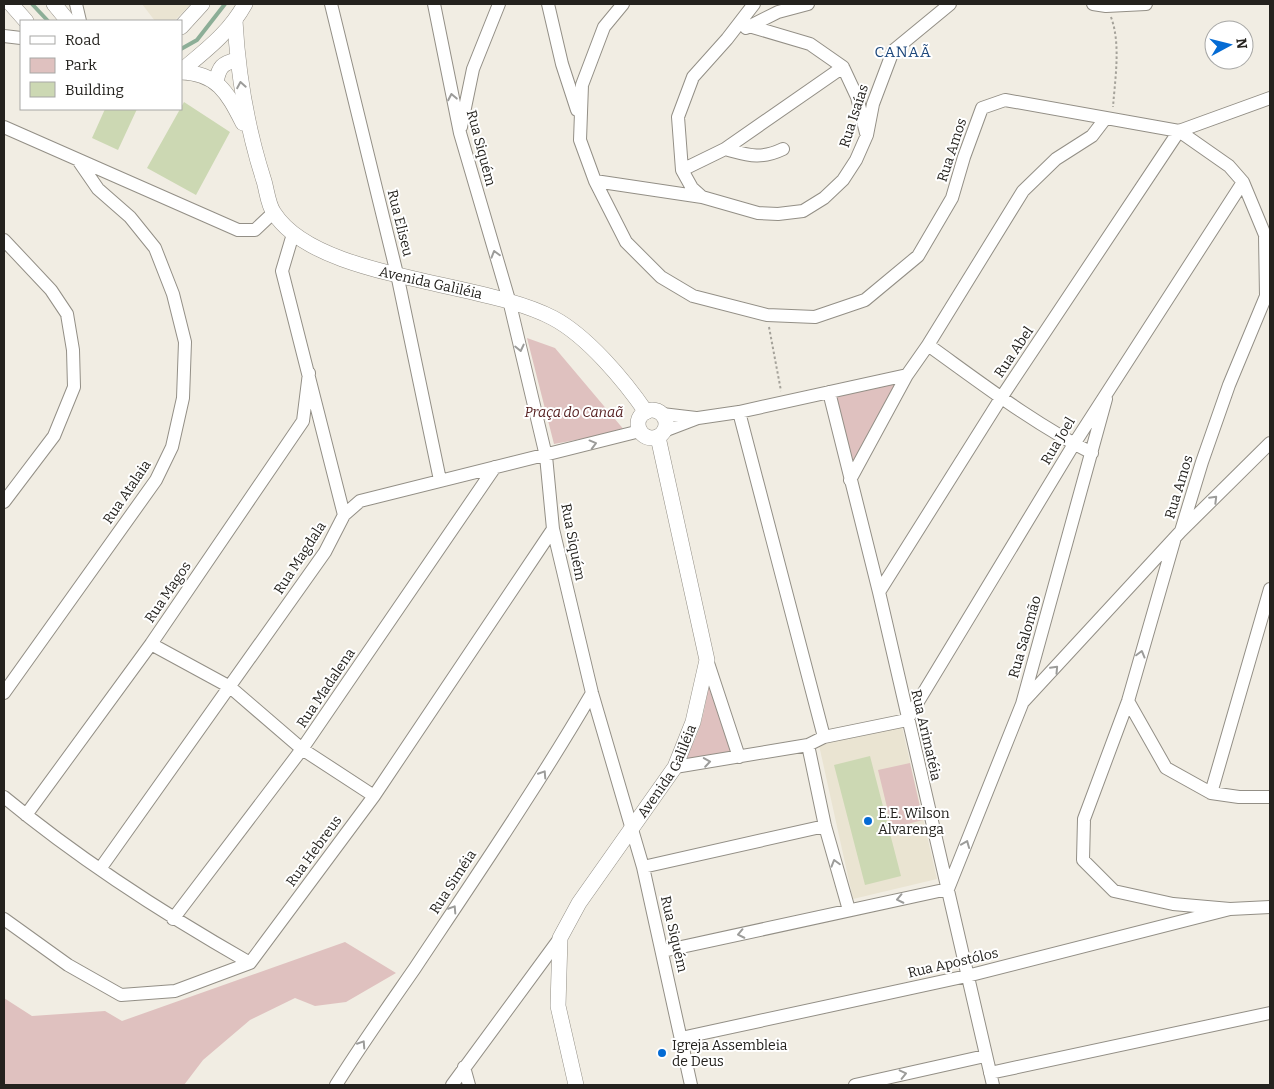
<svg xmlns="http://www.w3.org/2000/svg" width="1274" height="1089" font-family="Bitter,serif">
  <rect width="100%" height="100%" fill="#f1ede3"/>
  <path fill="#eae4d2" d="M142,4H191L174,21H155Z
    M902,727L937,879L853,899L819,745Z"/>
  <path fill="#dfc1bf" d="M527,338L555,348L625,431L554,444Z
    M900,380L851,471L832,395Z
    M709,675L732,756L682,763C701,735 706,708 709,675Z
    M910,763L923,820L892,828L878,770Z
    M345,942L396,973L346,1002L315,1006L295,998L250,1020L203,1060L184,1085H4V998L32,1016L105,1011L122,1021Z"/>
  <g fill="none" stroke-linecap="round" stroke-linejoin="round">
    <path stroke="#8cae97" stroke-width="4" d="M32,4L48,21
      M181,49L197,40L225,4"/>
  </g>
  <path fill="#ccd8b3" d="M184,102L230,132L196,195L147,168Z
    M105,109H137L118,150L92,138Z
    M870,756L901,876L865,885L834,765Z"/>
  <g fill="none" stroke-linecap="round" stroke-linejoin="round">
    <g stroke="#938f86" stroke-width="14">
      <path id="minor" d="M76,4L80,21
        M331,4L397,274L440,480
        M434,4L460,133L509,300L546,456L553,529L592,693L643,867L691,1085
        M548,4L562,64L577,110
        M623,4L604,27L582,85L580,140L595,181L626,242L661,277L693,296L767,315L815,317L865,300L918,256L952,198L964,157L982,108L1005,100L1179,131L1229,166L1243,182L1265,235L1266,296L1229,385L1202,462L1181,531
        M1093,4L1106,6L1146,4
        M749,26L810,44L843,67L857,97L866,133
        M746,28L778,12L808,4
        M4,36L21,38
        M4,127L238,230H255L273,213
        M461,127L473,69L499,4
        M1179,131L1270,98
        M725,149C748,155 760,160 783,149
        M682,170L725,149L843,67
        M595,181L702,197L758,213L778,214L803,211L824,198L843,180L856,160L867,135L873,104L893,51L950,4
        M702,197L692,188L682,170L678,117L693,77L727,39L754,4
        M293,234L282,271L344,515
        M4,240L51,290L67,314L73,350L74,387L54,436L4,502
        M928,345C981,383 1034,424 1092,453
        M829,392L879,592L993,1085
        M739,412L824,737
        M662,414L696,418
        M664,431L698,418L739,412L907,375
        M850,480L907,375L928,345L1023,191L1056,159L1092,136L1105,119
        M1174,541L1128,701L1084,819L1083,860L1114,891L1173,904L1230,909L1270,907
        M879,592L1001,398L1179,131
        M151,644L230,687L302,749L374,796
        M707,660L739,757
        M4,693L156,480L172,447L183,398L185,342L173,294L155,248L130,217L98,189L78,160
        M1128,701L1166,768L1211,793L1239,797H1270
        M1023,702L1181,531L1270,443
        M808,745L825,826L849,910
        M675,767L808,745L824,737L907,720L1074,444L1243,182
        M1211,793L1270,589
        M4,797C80,860 164,914 250,963
        M26,815L151,644L303,421L309,373
        M643,867L825,826
        M100,869L325,552L344,515L360,501L640,431
        M4,919L68,965L121,995L175,991L250,963L374,796L553,529
        M173,919L302,749L495,467
        M663,951L948,889L1022,704L1106,399
        M681,1038L967,976L1230,909
        M464,1067L469,1085
        M990,1073L1270,1013
        M336,1085C361,1045 388,1007 415,968C475,878 537,787 592,693
        M452,1085L560,938
        M855,1085L985,1056"/>
    </g>
    <g stroke="#938f86" stroke-width="16">
      <g id="major">
        <path d="M11,4L26,21"/>
        <path d="M54,4L68,21"/>
        <path id="s1" d="M235,21C238,76 247,128 264,181C267,191 268,205 274,213C317,280 481,280 553,318C587,336 624,380 646,412"/>
        <path d="M181,27L202,4"/>
        <path d="M181,71C206,50 229,33 245,4"/>
        <path d="M181,72C218,73 228,94 243,123"/>
        <path d="M216,82C219,67 222,63 237,60"/>
        <circle cx="652" cy="424" r="14"/>
        <path id="s2" d="M576,1085L558,1006L560,938L579,903L675,767L693,722L707,660L658,437"/>
      </g>
    </g>
    <path stroke="#a5a29a" stroke-width="2" stroke-dasharray="2.5 2.5" stroke-linecap="butt" d="M1111,17C1121,44 1115,79 1113,107
      M769,327L781,391"/>
    <use href="#minor" stroke="#fff" stroke-width="12"/>
    <use href="#major" stroke="#fff" stroke-width="15"/>
  </g>
  <defs><path id="oneway-chevron" d="M-2-3.5L2.5 0L-2 3.5" fill="none" stroke-width="1.6" stroke-linecap="round" stroke-linejoin="round" transform="scale(1.25)"/></defs>
  <g stroke="#9c9c9a">
    <use href="#oneway-chevron" transform="translate(241 85) rotate(-100)"/>
    <use href="#oneway-chevron" transform="translate(452 97) rotate(-101)"/>
    <use href="#oneway-chevron" transform="translate(495 254) rotate(-106)"/>
    <use href="#oneway-chevron" transform="translate(520 348) rotate(77)"/>
    <use href="#oneway-chevron" transform="translate(593 444) rotate(-15)"/>
    <use href="#oneway-chevron" transform="translate(1214 499) rotate(-45)"/>
    <use href="#oneway-chevron" transform="translate(1141 654) rotate(-75)"/>
    <use href="#oneway-chevron" transform="translate(1055 669) rotate(-47)"/>
    <use href="#oneway-chevron" transform="translate(707 762) rotate(-9)"/>
    <use href="#oneway-chevron" transform="translate(543 774) rotate(-57)"/>
    <use href="#oneway-chevron" transform="translate(966 844) rotate(-68)"/>
    <use href="#oneway-chevron" transform="translate(835 863) rotate(-106)"/>
    <use href="#oneway-chevron" transform="translate(900 899) rotate(168)"/>
    <use href="#oneway-chevron" transform="translate(453 909) rotate(-57)"/>
    <use href="#oneway-chevron" transform="translate(741 934) rotate(168)"/>
    <use href="#oneway-chevron" transform="translate(362 1044) rotate(-57)"/>
    <use href="#oneway-chevron" transform="translate(903 1074) rotate(-13)"/>
  </g>
  <g fill="#046bd4" stroke="#fff" stroke-width="2">
    <circle cx="868" cy="821" r="5"/>
    <circle cx="662" cy="1053" r="5"/>
  </g>
  <g text-anchor="middle" dominant-baseline="central" stroke-width="4" stroke-linejoin="round" paint-order="stroke">
    <g font-size="14" fill="#24221e" stroke="#fff">
      <text transform="translate(854 116) rotate(-72)">Rua Isaías</text>
      <text transform="translate(481 148) rotate(75)">Rua Siquém</text>
      <text transform="translate(952 150) rotate(-72)">Rua Amos</text>
      <text transform="translate(400 223) rotate(76)">Rua Eliseu</text>
      <text stroke="none"><textPath href="#s1" startOffset="372">Avenida Galiléia</textPath></text>
      <text transform="translate(1014 352) rotate(-56)">Rua Abel</text>
      <text transform="translate(1058 441) rotate(-59)">Rua Joel</text>
      <text transform="translate(1179 487) rotate(-73)">Rua Amos</text>
      <text transform="translate(127 492) rotate(-56)">Rua Atalaia</text>
      <text transform="translate(573 542) rotate(79)">Rua Siquém</text>
      <text transform="translate(300 558) rotate(-57)">Rua Magdala</text>
      <text transform="translate(168 592) rotate(-56)">Rua Magos</text>
      <text transform="translate(1025 637) rotate(-74)">Rua Salomão</text>
      <text transform="translate(326 688) rotate(-56)">Rua Madalena</text>
      <text transform="translate(926 735) rotate(77)">Rua Arimatéia</text>
      <text stroke="none"><textPath href="#s2" startOffset="348">Avenida Galiléia</textPath></text>
      <text transform="translate(314 851) rotate(-54)">Rua Hebreus</text>
      <text transform="translate(453 882) rotate(-57)">Rua Siméia</text>
      <text transform="translate(674 934) rotate(77)">Rua Siquém</text>
      <text transform="translate(953 963) rotate(-13)">Rua Apostólos</text>
    </g>
    <g font-size="14" font-style="italic" fill="#572222" stroke="#fff">
      <text x="574" y="412">Praça do Canaã</text>
    </g>
    <g font-size="14" fill="#24221e" stroke="#fff" text-anchor="start">
      <text x="878" y="813">E.E. Wilson<tspan x="878" dy="16">Alvarenga</tspan></text>
      <text x="672" y="1045">Igreja Assembleia<tspan x="672" dy="16">de Deus</tspan></text>
    </g>
    <g font-size="15" letter-spacing="1" fill="#1d477b" stroke="#fff">
      <text x="903" y="52">CANAÃ</text>
    </g>
  </g>
  <rect width="1274" height="1089" fill="none" stroke="#24221e" stroke-width="10"/>
  <rect x="20" y="20" width="162" height="90" fill="#ffffff" stroke="#a7a7a5"/>
  <rect x="30" y="36" width="25" height="8" fill="#ffffff" stroke="#a7a7a5"/>
  <text x="65" y="45" font-size="15" fill="#24221e">Road</text>
  <rect x="30" y="58" width="25" height="15" fill="#dfc1bf" stroke="#a7a7a5"/>
  <text x="65" y="70" font-size="15" fill="#24221e">Park</text>
  <rect x="30" y="82" width="25" height="15" fill="#ccd8b3" stroke="#a7a7a5"/>
  <text x="65" y="95" font-size="15" fill="#24221e">Building</text>
  <g transform="translate(1229 45) rotate(83)"><circle r="24" fill="#ffffff" stroke="#a7a7a5"/>
  <path d="M0-4L9 19L0 12L-9 19Z" fill="#046bd4"/>
  <text y="-8" font-size="14" font-weight="bold" text-anchor="middle" fill="#24221e">N</text>
  </g>
</svg>
